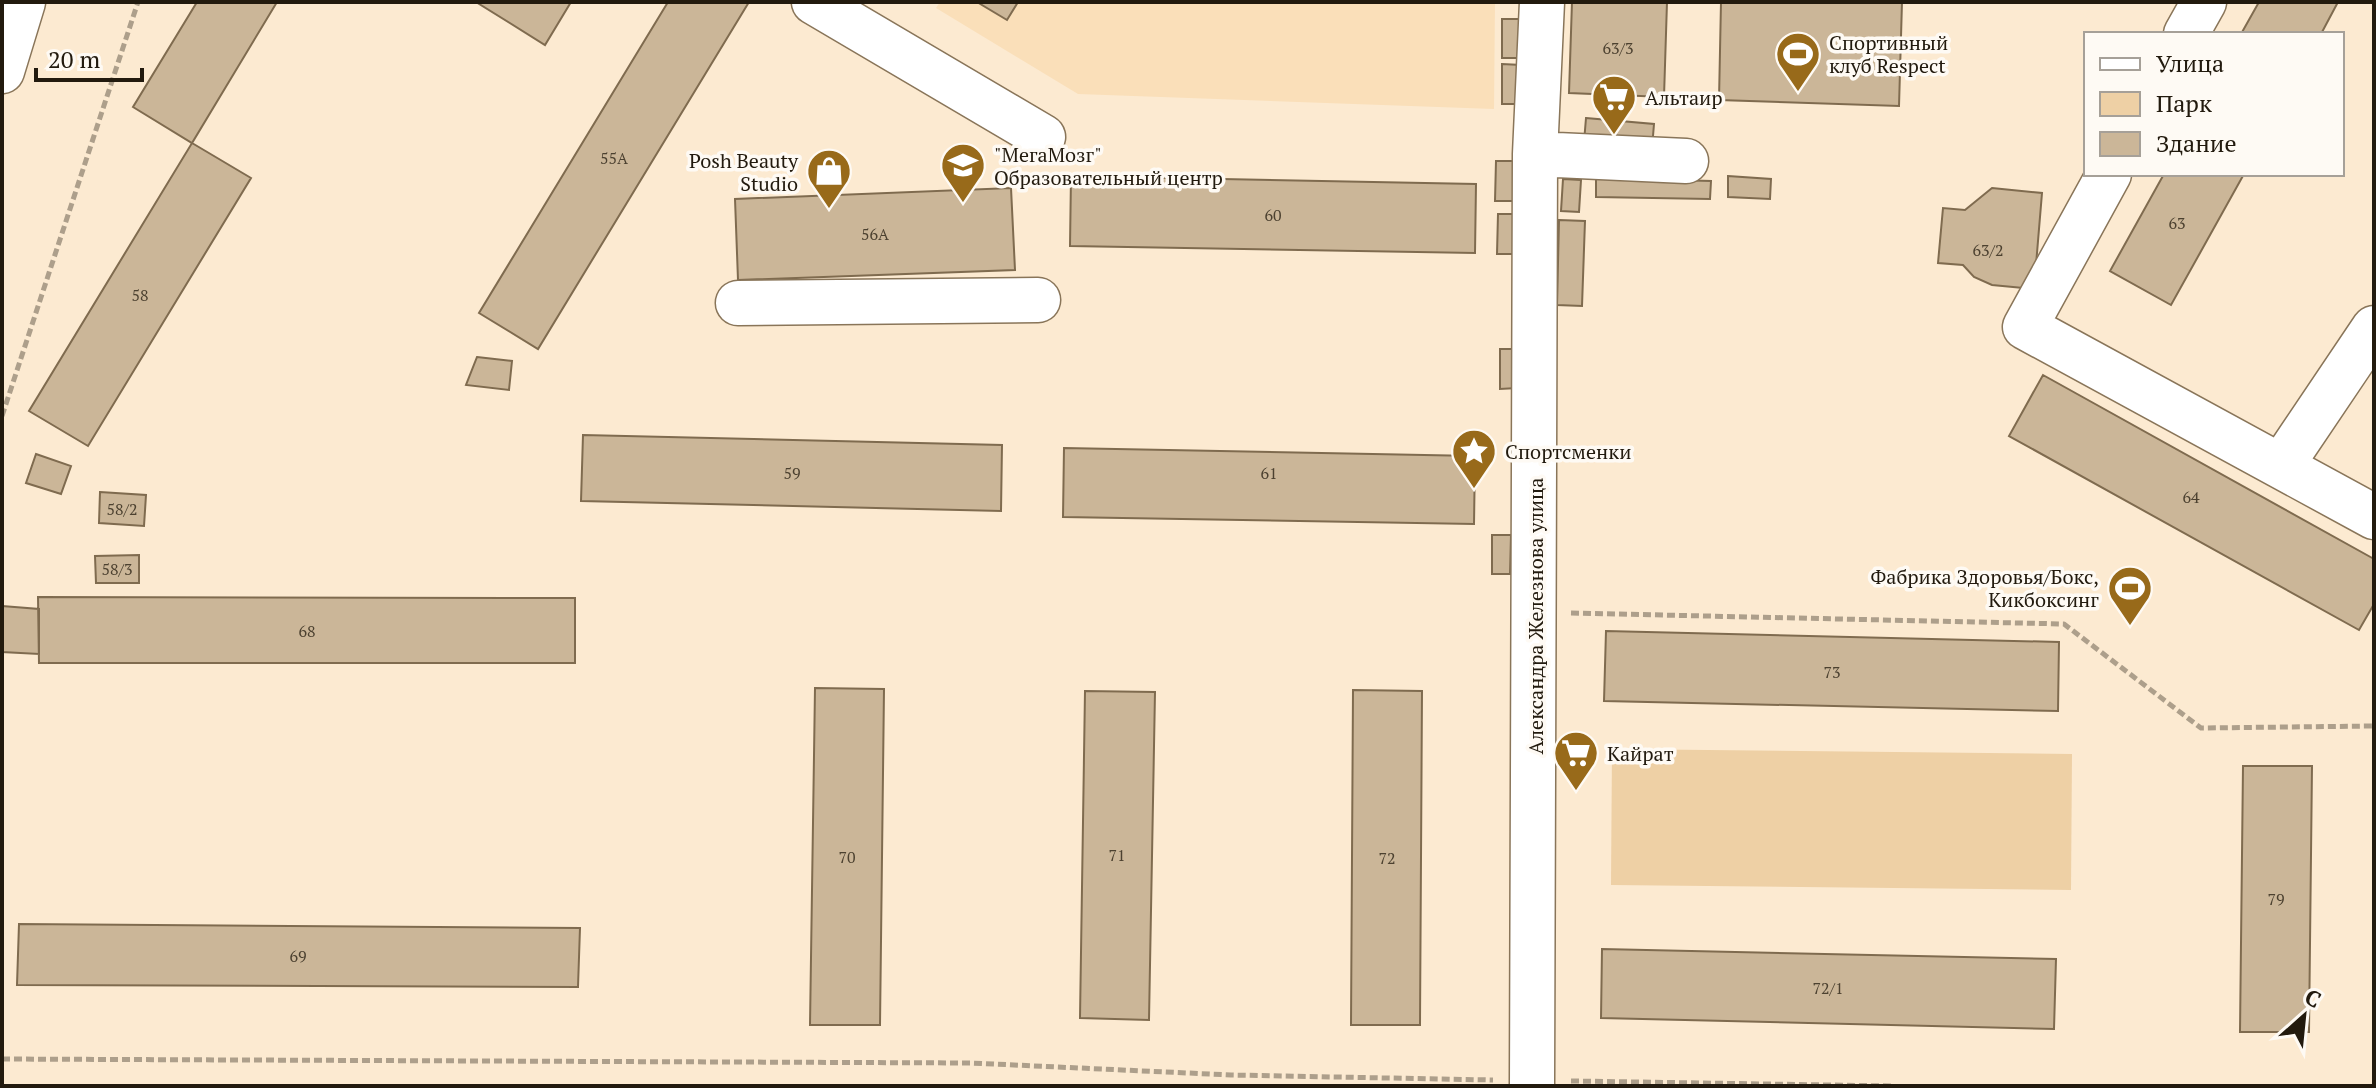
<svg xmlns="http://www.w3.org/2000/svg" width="2376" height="1088" font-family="'PT Serif',serif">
  <rect width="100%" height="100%" fill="#fcead1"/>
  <path fill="#fadfb9" d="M940,2H1495L1494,109L1078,94L936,8Z"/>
  <path fill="#eed0a5" d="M1612,749L2072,754L2071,890L1611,885Z"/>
  <path fill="#cbb698" stroke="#7f6b4f" stroke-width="2" d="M197,2H277L192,143L133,107Z
    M476,2H571L545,45Z
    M668,2H749L538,349L479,313Z
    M977,2H1018L1007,20Z
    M1572,2H1667L1664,97L1569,93Z
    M1721,2H1902L1899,106L1719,100Z
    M2259,2H2338L2321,34H2241Z
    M1502,19H1521L1520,58H1502Z
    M1502,64L1521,65L1520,104H1502Z
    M1586,118L1654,124L1652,148L1584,142Z
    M192,143L251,178L88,446L29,411Z
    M1496,161H1514V201H1495Z
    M2164,174H2244L2171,305L2110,271Z
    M1071,176L1476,184L1475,253L1070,246Z
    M1728,176L1771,179L1770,199L1728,197Z
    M1596,178L1711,181L1710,199L1596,197Z
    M1563,179L1581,180L1579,212L1561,211Z
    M1011,188L1015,270L738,280L735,199Z
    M1992,188L2042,193L2034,289L1992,285L1974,277L1963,265L1938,263L1943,208L1965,210Z
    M1498,214H1517L1516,254H1497Z
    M1559,220L1585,221L1582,306L1557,305Z
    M1500,349H1520L1517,388L1500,389Z
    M477,357L512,361L509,390L466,385Z
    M2043,375L2374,559V604L2359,630L2009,436Z
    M583,435L1002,445L1001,511L581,501Z
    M1064,448L1475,456L1474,524L1063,517Z
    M36,454L71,466L61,494L26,483Z
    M100,492L146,495L144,526L99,523Z
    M1492,535H1511L1510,574H1492Z
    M139,555V583H96L95,556Z
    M38,597L575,598V663H39Z
    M2,606L39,609V654L2,652Z
    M1606,631L2059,642L2058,711L1604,701Z
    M815,688L884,689L880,1025H810Z
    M1353,690L1422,691L1420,1025H1351Z
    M1085,691L1155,692L1149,1020L1080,1018Z
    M2243,766H2312L2309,1032H2240Z
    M19,924L580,928L578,987L17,985Z
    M1602,949L2056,959L2054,1029L1601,1018Z"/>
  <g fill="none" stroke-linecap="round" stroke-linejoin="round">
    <g stroke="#897559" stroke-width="47">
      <path id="minor" d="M814,2L1043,137
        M2186,34L2204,2
        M1535,154L1686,161
        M2109,174L2025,327L2374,517
        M738,303L1038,300
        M2281,466L2374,328
        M1532,1086L1535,154L1542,2"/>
    </g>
    <g stroke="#897559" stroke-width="47">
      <path id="major" d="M2,71L23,2"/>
    </g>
    <path stroke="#ad9f8b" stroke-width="5" stroke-dasharray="8 4" stroke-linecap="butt" d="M2,416L138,2
      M1571,613L2064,624L2201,728L2374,726
      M2,1059L971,1063L1231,1075L1493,1080
      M1571,1081L1892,1086"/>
    <use href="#minor" stroke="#fff" stroke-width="44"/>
    <use href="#major" stroke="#fff" stroke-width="44"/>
  </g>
  <defs>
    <g id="stadium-pin" transform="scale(2.3)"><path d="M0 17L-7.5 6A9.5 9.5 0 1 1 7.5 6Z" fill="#986a1a" stroke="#fefaf4"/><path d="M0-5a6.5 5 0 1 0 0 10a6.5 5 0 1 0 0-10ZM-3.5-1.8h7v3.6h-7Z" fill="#fff"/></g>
    <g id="supermarket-pin" transform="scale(2.3)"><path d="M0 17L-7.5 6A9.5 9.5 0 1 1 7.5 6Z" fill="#986a1a" stroke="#fefaf4"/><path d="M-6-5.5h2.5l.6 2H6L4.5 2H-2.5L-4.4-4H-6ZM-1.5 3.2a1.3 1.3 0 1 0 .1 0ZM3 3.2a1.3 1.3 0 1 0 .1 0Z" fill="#fff"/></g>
    <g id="school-pin" transform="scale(2.3)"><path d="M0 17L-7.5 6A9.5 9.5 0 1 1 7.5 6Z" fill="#986a1a" stroke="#fefaf4"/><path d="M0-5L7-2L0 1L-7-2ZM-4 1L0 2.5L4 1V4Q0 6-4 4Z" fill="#fff"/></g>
    <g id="shop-pin" transform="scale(2.3)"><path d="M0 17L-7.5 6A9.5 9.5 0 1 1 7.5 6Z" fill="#986a1a" stroke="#fefaf4"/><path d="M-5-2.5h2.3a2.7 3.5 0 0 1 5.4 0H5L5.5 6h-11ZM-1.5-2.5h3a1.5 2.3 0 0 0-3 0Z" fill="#fff"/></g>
    <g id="sight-pin" transform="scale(2.3)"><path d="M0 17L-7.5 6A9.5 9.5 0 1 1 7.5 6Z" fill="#986a1a" stroke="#fefaf4"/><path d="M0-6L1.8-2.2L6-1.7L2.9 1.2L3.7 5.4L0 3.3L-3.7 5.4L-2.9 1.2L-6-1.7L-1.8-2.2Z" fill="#fff"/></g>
  </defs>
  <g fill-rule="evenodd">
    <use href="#stadium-pin" x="1798" y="54"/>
    <use href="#supermarket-pin" x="1614" y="97"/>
    <use href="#school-pin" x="963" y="165"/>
    <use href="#shop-pin" x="829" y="171"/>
    <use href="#sight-pin" x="1474" y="451"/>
    <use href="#stadium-pin" x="2130" y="588"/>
    <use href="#supermarket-pin" x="1576" y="753"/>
  </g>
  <g text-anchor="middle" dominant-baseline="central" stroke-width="7" stroke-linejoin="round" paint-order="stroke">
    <g font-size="16" fill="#4c4130">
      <text x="1618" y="48">63/3</text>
      <text x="614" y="158">55А</text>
      <text x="1273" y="215">60</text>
      <text x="2177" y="223">63</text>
      <text x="875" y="234">56А</text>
      <text x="1988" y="250">63/2</text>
      <text x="140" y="295">58</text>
      <text x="792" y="473">59</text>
      <text x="1269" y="473">61</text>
      <text x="2191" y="497">64</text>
      <text x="122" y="509">58/2</text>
      <text x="117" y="569">58/3</text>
      <text x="307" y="631">68</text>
      <text x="1832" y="672">73</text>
      <text x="1117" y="855">71</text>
      <text x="847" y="857">70</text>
      <text x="1387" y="858">72</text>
      <text x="2276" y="899">79</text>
      <text x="298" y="956">69</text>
      <text x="1828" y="988">72/1</text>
    </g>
    <g font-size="20" fill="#221a0e" stroke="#fefaf4" text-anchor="start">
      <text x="1829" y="42">Спортивный<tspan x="1829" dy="23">клуб Respect</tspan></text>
      <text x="1645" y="97">Альтаир</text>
      <text x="994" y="154">"МегаМозг"<tspan x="994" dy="23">Образовательный центр</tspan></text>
      <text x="798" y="160" text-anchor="end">Posh Beauty<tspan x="798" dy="23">Studio</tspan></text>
      <text x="1505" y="451">Спортсменки</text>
      <text x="2099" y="576" text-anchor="end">Фабрика Здоровья/Бокс,<tspan x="2099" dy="23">Кикбоксинг</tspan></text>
      <text x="1607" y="753">Кайрат</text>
    </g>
    <g font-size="20" fill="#221a0e" stroke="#fefaf4">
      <text transform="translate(1535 616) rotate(-90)">Александра Железнова улица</text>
    </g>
  </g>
  <rect width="2376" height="1088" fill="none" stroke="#221a0e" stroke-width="8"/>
  <rect x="2084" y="32" width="260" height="144" fill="#fefaf4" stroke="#a6a098" stroke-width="2"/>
  <rect x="2100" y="58" width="40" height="12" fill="#ffffff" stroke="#a6a098" stroke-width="2"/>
  <text x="2156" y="72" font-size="24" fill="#221a0e">Улица</text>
  <rect x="2100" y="92" width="40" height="24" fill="#eed0a5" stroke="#a6a098" stroke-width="2"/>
  <text x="2156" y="112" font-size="24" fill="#221a0e">Парк</text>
  <rect x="2100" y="132" width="40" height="24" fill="#cbb698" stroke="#a6a098" stroke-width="2"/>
  <text x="2156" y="152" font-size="24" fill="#221a0e">Здание</text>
  <g transform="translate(2304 1016) rotate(27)" stroke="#fefaf4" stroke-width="6" paint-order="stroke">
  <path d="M0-6L14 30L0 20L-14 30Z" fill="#221a0e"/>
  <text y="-12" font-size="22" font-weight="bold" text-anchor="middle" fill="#221a0e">С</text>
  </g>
  <path d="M36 68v12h106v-12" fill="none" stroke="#221a0e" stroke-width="4"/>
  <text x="48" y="68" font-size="24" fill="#221a0e" stroke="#fefaf4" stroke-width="6" paint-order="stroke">20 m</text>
</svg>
